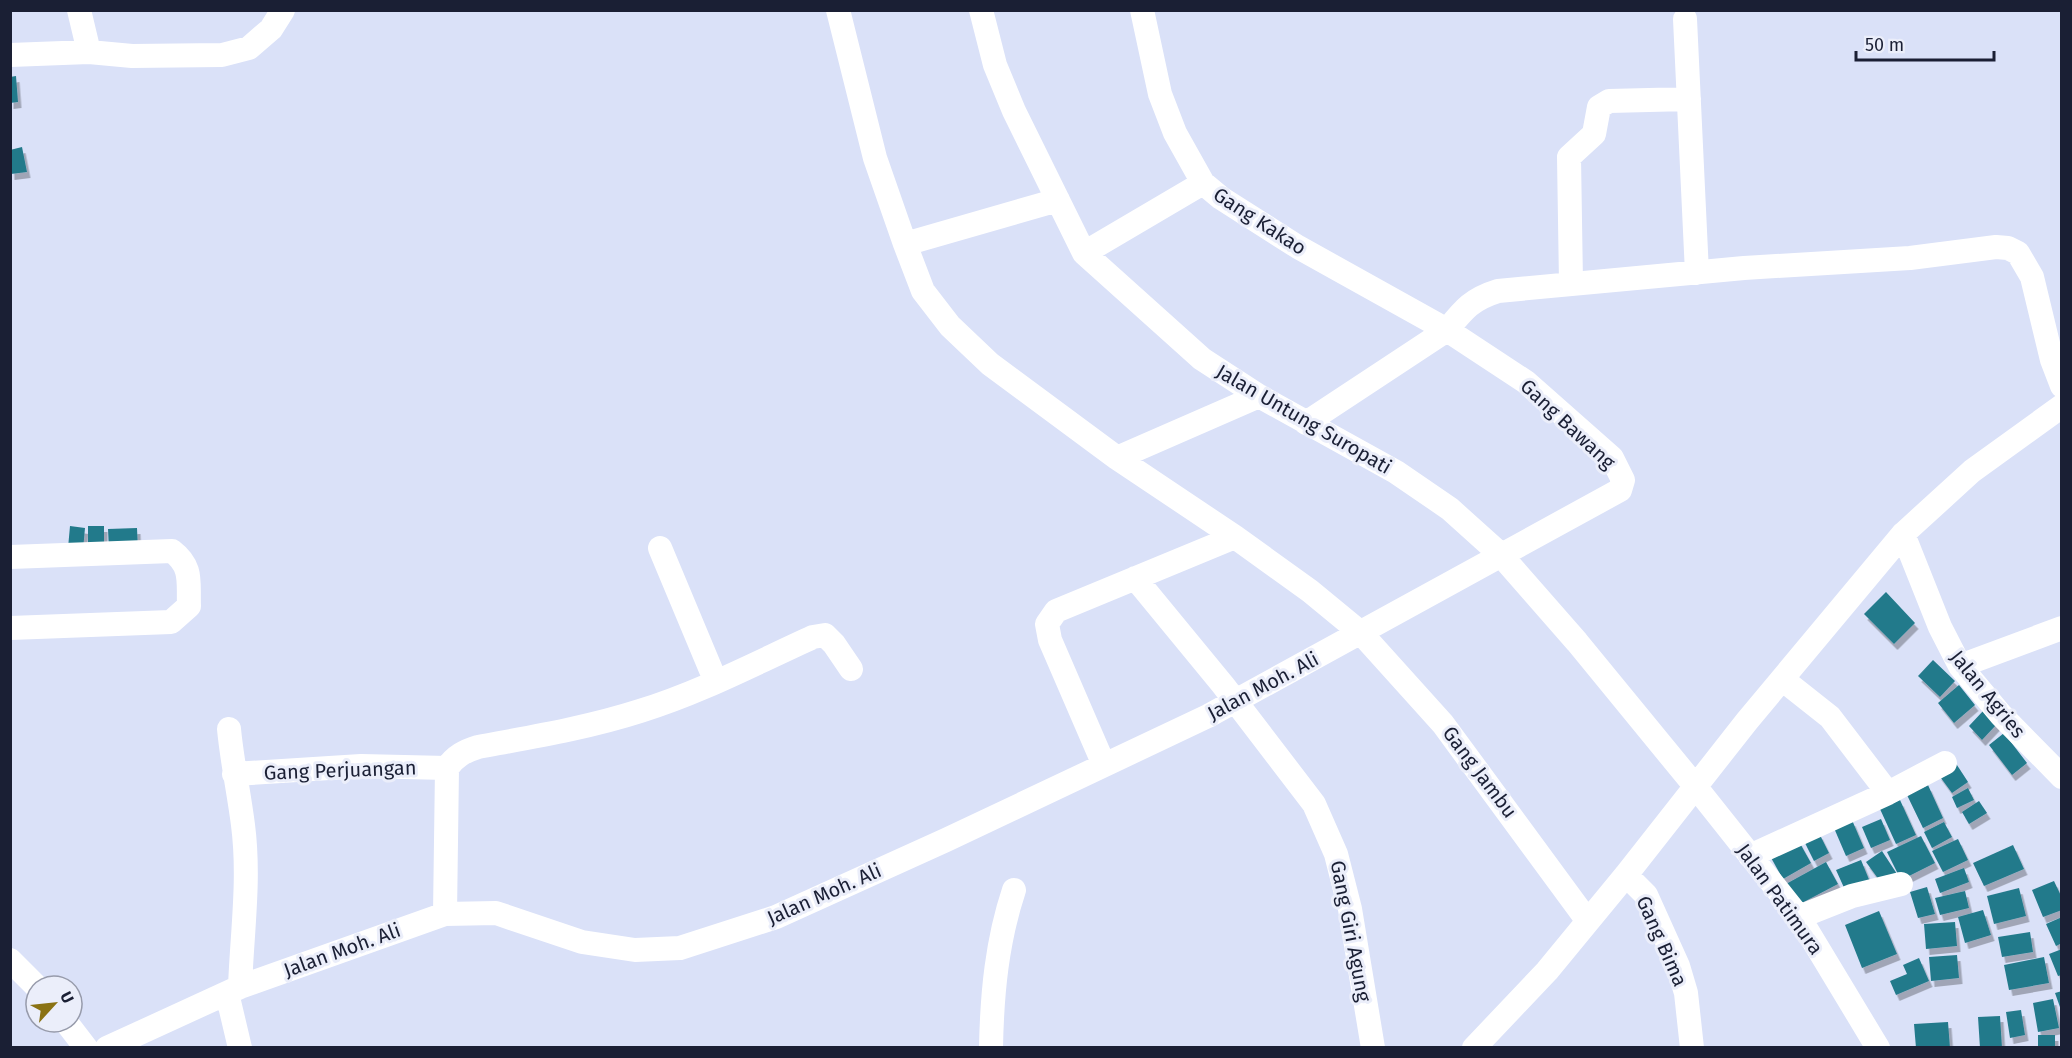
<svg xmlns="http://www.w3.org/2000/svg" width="2072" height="1058" font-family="'Fira Sans',sans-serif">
  <defs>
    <filter id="shadow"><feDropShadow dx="3.5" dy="6" stdDeviation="0" flood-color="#0004"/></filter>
  </defs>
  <rect width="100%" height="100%" fill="#dae1f8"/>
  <path fill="#247a8b" filter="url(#shadow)" d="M16,76L18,102L10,103V77Z
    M22,147L27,172L11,174L10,150Z
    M70,526L85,528L83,550L68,548Z
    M88,526H104V549H88Z
    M137,528L138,550L109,551L108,529Z
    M1886,592L1915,623L1894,644L1864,614Z
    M1933,660L1955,681L1940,697L1918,676Z
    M1959,685L1975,705L1954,723L1938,703Z
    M1983,711L1997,724L1982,740L1969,726Z
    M2004,733L2027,763L2012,775L1989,745Z
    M1955,762L1968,782L1952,793L1938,774Z
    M1928,785L1943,818L1923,828L1907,795Z
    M1968,788L1974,800L1957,808L1952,797Z
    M1900,800L1916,835L1896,844L1880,809Z
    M1979,801L1987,813L1969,824L1962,812Z
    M1881,819L1890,840L1871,848L1862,827Z
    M1852,820L1864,848L1846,856L1834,828Z
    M1944,822L1952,837L1932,848L1924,832Z
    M1819,833L1829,853L1814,861L1804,841Z
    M1921,836L1935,863L1901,880L1887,852Z
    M1797,838L1811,863L1783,879L1769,854Z
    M1958,839L1968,860L1943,872L1932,851Z
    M2013,845L2024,869L1984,886L1973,863Z
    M1882,851L1897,874L1882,884L1866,862Z
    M1861,860L1870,882L1846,892L1836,870Z
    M1826,862L1838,884L1798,905L1786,884Z
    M1964,868L1969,882L1940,893L1935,879Z
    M2054,881L2062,898V910L2043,917L2032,890Z
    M1927,887L1935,914L1918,918L1910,892Z
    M2019,888L2026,916L1994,924L1987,896Z
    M1965,891L1969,908L1940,915L1935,898Z
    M1983,910L1991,935L1965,943L1958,917Z
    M1879,911L1897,954L1862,968L1845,925Z
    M2062,917V943L2056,946L2046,924Z
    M1955,922L1957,946L1926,949L1924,924Z
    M2030,932L2033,952L2002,957L1998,937Z
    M2062,949V975L2058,976L2049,954Z
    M1957,955L1959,978L1931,981L1929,957Z
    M2044,957L2049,983L2009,990L2004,965Z
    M1919,958L1929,981L1896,995L1890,981L1907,974L1903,965Z
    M2062,991V1010H2061L2055,993Z
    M2053,999L2059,1028L2038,1032L2033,1003Z
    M2021,1010L2025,1035L2010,1038L2006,1012Z
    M2000,1016L2002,1048H1980L1978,1017Z
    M1948,1022L1950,1048H1916L1914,1024Z
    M2038,1035H2055V1048H2038Z"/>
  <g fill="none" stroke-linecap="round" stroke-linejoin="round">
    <path stroke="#fff" stroke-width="24" d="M79,10L89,52
      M838,10L875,158L905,244L923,291L950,326L990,364L1117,458L1235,537L1310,591L1361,633L1443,724L1587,920
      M981,10L995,65L1014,111L1084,253L1202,359L1259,396L1396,472L1450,509L1500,554L1577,642L1695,786L1799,917L1878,1048
      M1685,19L1697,273
      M10,55L89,52L132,56L222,55L249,48L271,29L283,10
      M905,244L1058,200
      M1084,253L1203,183
      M1571,283L1569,157L1594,134L1599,107L1609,101L1689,99
      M1306,423L1447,330C1464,309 1472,299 1498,291L1744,268L1910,258L1996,247L2008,248L2018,253L2032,277L2052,360L2062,386
      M1117,458L1259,396
      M1903,534L1940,627L1960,666L2001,715L2062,777
      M660,548L716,682
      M10,557L172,551C193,567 188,582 189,606L171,622L10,628
      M1135,578L1223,685L1314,804L1336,854L1350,909L1373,1048
      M1960,666L2062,628
      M1782,679L1830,717L1888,793
      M229,729C232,761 239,793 243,825C250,879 242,933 240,987
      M1104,765L1050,640L1047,624L1056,611L1235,537
      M234,774L361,766L447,768
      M1750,856L1888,793L1945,763
      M1626,875L1646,895L1678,966L1686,993L1692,1048
      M445,914L447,768C455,756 465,751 478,747C532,737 587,728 640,711C699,693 756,663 813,637L825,635L834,644L851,669
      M1799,917L1852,896L1901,884
      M10,960L36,986
      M227,993L240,1048
      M66,1022L86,1048
      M107,1048L240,987L445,914L496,913L582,942L635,950L680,948L776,917L946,840L1208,716L1620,490L1623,480L1612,458L1526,382L1447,330L1298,247L1221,198L1203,183L1175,133L1160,94L1142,10
      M991,1048C992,993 997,941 1014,890
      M1474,1048L1547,971L1626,875L1747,721L1903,534L1972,471L2062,406"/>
  </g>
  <g text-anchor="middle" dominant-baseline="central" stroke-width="6" stroke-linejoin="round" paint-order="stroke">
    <g font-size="20" fill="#1a1f34" stroke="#ebeefa">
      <text transform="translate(1260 221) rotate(33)">Gang Kakao</text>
      <text transform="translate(1304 419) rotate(30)">Jalan Untung Suropati</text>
      <text transform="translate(1568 424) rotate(43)">Gang Bawang</text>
      <text transform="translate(1263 686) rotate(-28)">Jalan Moh. Ali</text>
      <text transform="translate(1988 694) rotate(51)">Jalan Agries</text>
      <text transform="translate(340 770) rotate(-2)">Gang Perjuangan</text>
      <text transform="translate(1480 772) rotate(53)">Gang Jambu</text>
      <text transform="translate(824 894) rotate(-24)">Jalan Moh. Ali</text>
      <text transform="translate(1780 899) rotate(54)">Jalan Patimura</text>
      <text transform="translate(1351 931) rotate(79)">Gang Giri Agung</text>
      <text transform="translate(1662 941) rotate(66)">Gang Bima</text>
      <text transform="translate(342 950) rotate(-20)">Jalan Moh. Ali</text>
    </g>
  </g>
  <rect width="2072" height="1058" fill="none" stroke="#1a1f34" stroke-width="24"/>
  <g transform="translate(54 1004) rotate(63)"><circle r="28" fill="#ebeefa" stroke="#979bab" stroke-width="1.5"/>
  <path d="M0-4.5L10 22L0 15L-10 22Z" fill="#8a7214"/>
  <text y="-9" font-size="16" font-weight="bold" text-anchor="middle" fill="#1a1f34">U</text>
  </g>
  <path d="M1856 51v9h138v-9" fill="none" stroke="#1a1f34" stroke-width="3"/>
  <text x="1865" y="51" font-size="18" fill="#1a1f34" stroke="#ebeefa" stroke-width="4.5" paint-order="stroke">50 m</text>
</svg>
